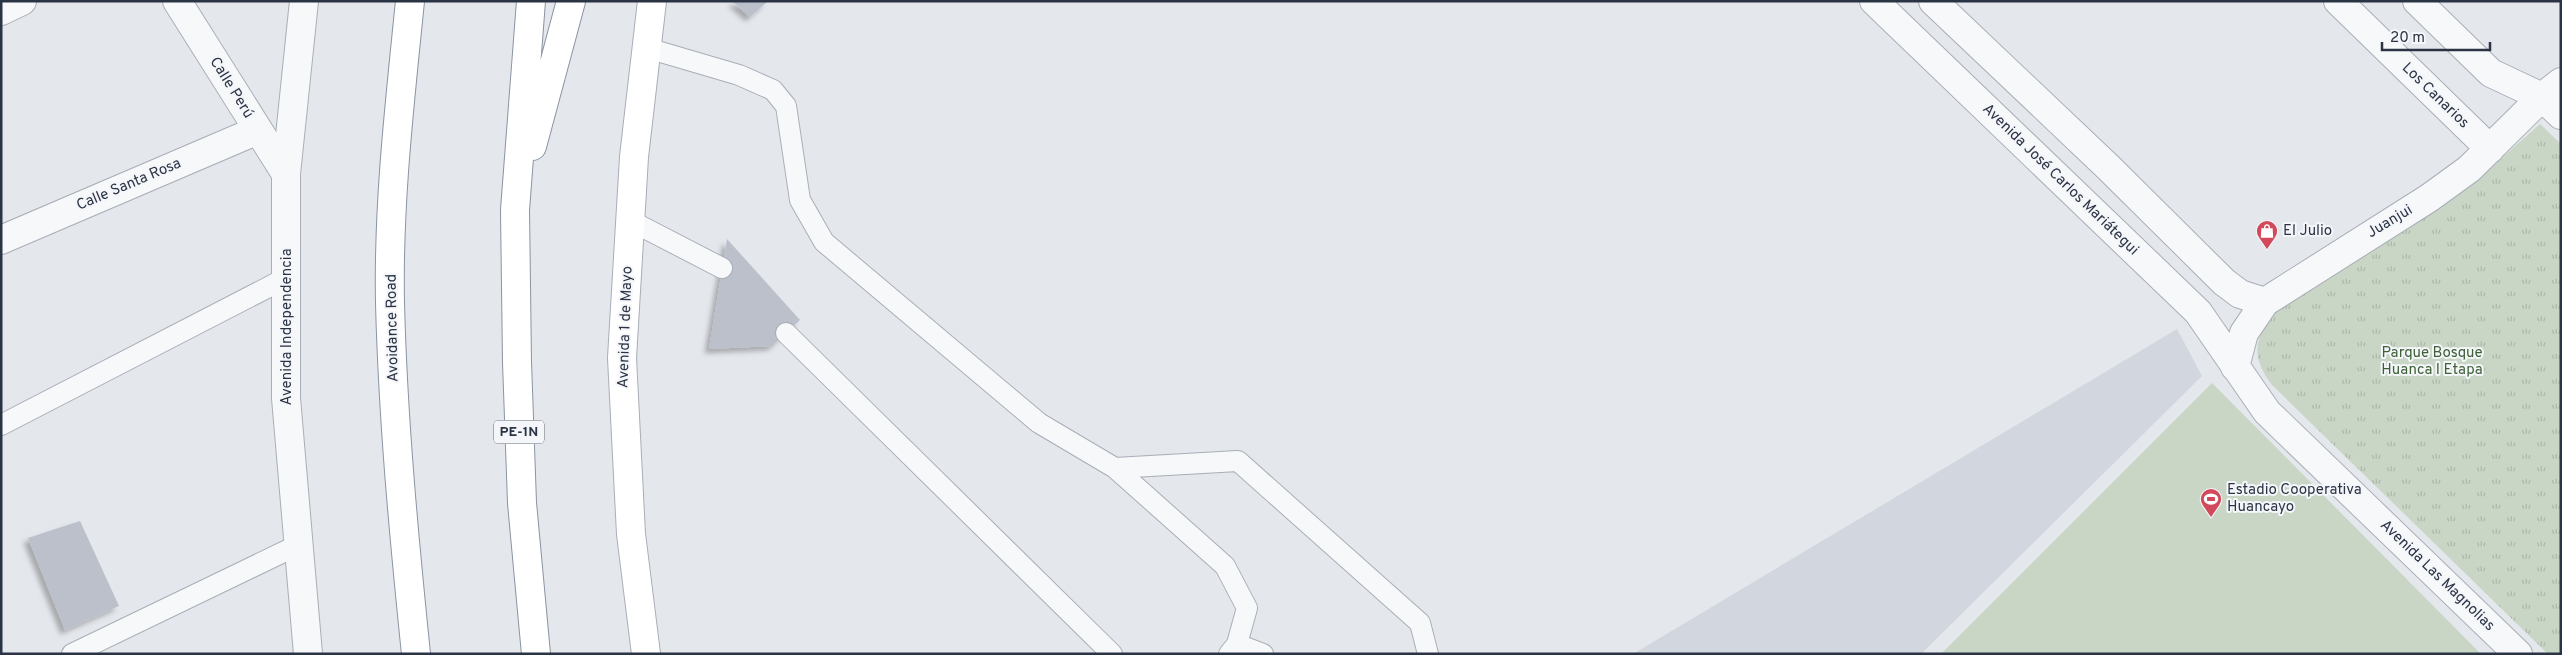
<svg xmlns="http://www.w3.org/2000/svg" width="2562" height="655" font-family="Overpass,sans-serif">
  <defs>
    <pattern id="park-tufts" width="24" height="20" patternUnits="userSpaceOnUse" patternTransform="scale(1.25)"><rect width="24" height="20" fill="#c9d6c5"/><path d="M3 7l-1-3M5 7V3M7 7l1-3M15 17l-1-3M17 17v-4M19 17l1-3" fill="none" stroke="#adb8ab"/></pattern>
    <filter id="shadow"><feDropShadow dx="-4.5" dy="4.5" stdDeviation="2.5" flood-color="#0004"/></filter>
  </defs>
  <rect width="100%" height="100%" fill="#e4e7ec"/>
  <path fill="#d2d6de" d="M2177,329L2202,376L1921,654H1633Z"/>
  <path fill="#c9d6c5" d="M2212,383L2481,654H1941Z"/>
  <path fill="url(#park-tufts)" d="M2540,124L2561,144V654H2548L2272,385C2251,358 2254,339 2273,313L2479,178Z"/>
  <path fill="#bbc0ca" filter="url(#shadow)" d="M732,1H768L750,17Z
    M727,239L800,320L772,346L709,349Z
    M80,521L119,606L65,630L28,538Z"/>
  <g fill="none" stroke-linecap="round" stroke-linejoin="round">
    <g stroke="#a9aeb7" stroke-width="22">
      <path id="service" d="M647,48L739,75L773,90L786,106L800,200L824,242L1039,423L1115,468L1225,566L1247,608L1237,644L1229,654
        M631,221L722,268
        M786,333L1112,654
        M1,425L286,278
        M1115,468L1238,461L1420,623L1428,654
        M1237,644L1263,654
        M72,654L298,545"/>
    </g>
    <g stroke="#a9aeb7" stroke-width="30">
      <path id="minor" d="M177,1L286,174
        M1874,1L2198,312L2267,412L2518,654
        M1933,1L2108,167L2224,282L2240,294L2265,302
        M2338,1L2490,149
        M2417,1L2491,73L2542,97L2561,115
        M1,11L22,1
        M1,240L258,130
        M2235,367L2244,333L2265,302L2429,198L2469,169L2542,97L2561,82"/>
    </g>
    <g stroke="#a9aeb7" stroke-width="30">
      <path id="tertiary" d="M304,1L286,174V398L308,654"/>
    </g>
    <g stroke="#a9aeb7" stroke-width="30">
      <path id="secondary" d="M646,654L631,534L622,358L634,157L652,1"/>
    </g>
    <g stroke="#8b94a3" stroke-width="30">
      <path id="motorway" d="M410,1C400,101 388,202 390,303C393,421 404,537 416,654
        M531,1L515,210L517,362L522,503L536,654
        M532,146L571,1"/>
    </g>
    <use href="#service" stroke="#f7f8fa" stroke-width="20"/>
    <use href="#minor" stroke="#f7f8fa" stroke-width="28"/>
    <use href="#tertiary" stroke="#f7f8fa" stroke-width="28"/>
    <use href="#secondary" stroke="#fff" stroke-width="28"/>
    <use href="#motorway" stroke="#fff" stroke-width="28"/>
  </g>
  <defs>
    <g id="shop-pin" transform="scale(1.125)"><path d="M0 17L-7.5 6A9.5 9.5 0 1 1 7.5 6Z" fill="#d1495b" stroke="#f4f6f9"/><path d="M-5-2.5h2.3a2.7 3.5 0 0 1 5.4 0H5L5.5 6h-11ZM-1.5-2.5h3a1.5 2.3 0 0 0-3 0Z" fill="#fff"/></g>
    <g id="stadium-pin" transform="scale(1.125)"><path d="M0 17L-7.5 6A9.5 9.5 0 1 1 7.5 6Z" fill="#d1495b" stroke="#f4f6f9"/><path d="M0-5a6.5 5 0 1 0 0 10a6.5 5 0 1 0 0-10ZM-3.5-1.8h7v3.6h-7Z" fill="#fff"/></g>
  </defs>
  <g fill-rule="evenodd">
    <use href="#shop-pin" x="2267" y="231"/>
    <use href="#stadium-pin" x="2211" y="499"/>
  </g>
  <g text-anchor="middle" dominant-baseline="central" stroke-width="4" stroke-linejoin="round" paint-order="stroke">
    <rect fill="#f4f6f9" stroke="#676e7b" stroke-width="1" x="494" y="420.5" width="50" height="23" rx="4"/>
    <g font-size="14" font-weight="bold" fill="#2b3445">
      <text x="519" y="432">PE-1N</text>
    </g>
    <g font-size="15" fill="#2b3445" stroke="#f4f6f9">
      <text transform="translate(231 88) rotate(58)">Calle Perú</text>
      <text transform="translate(2435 96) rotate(44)">Los Canarios</text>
      <text transform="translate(2060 180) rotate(44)">Avenida José Carlos Mariátegui</text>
      <text transform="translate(129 185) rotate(-23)">Calle Santa Rosa</text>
      <text transform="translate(2390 222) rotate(-31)">Juanjui</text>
      <text transform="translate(287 327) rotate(-90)">Avenida Independencia</text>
      <text transform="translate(626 327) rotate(-88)">Avenida 1 de Mayo</text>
      <text transform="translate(393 328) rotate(-91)">Avoidance Road</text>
      <text transform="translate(2437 576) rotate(44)">Avenida Las Magnolias</text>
    </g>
    <g font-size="15" fill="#2b3445" stroke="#f4f6f9" text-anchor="start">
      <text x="2283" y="231">El Julio</text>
      <text x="2227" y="490">Estadio Cooperativa<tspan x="2227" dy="17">Huancayo</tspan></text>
    </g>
    <g font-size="15" fill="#3f6138" stroke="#f4f6f9">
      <text x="2432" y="353">Parque Bosque<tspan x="2432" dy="17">Huanca I Etapa</tspan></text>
    </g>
  </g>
  <rect width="2562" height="655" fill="none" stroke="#2b3445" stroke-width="5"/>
  <path d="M2382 42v8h108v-8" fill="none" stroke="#2b3445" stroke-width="2.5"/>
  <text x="2390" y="42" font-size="15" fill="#2b3445" stroke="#f4f6f9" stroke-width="4" paint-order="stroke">20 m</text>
</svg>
